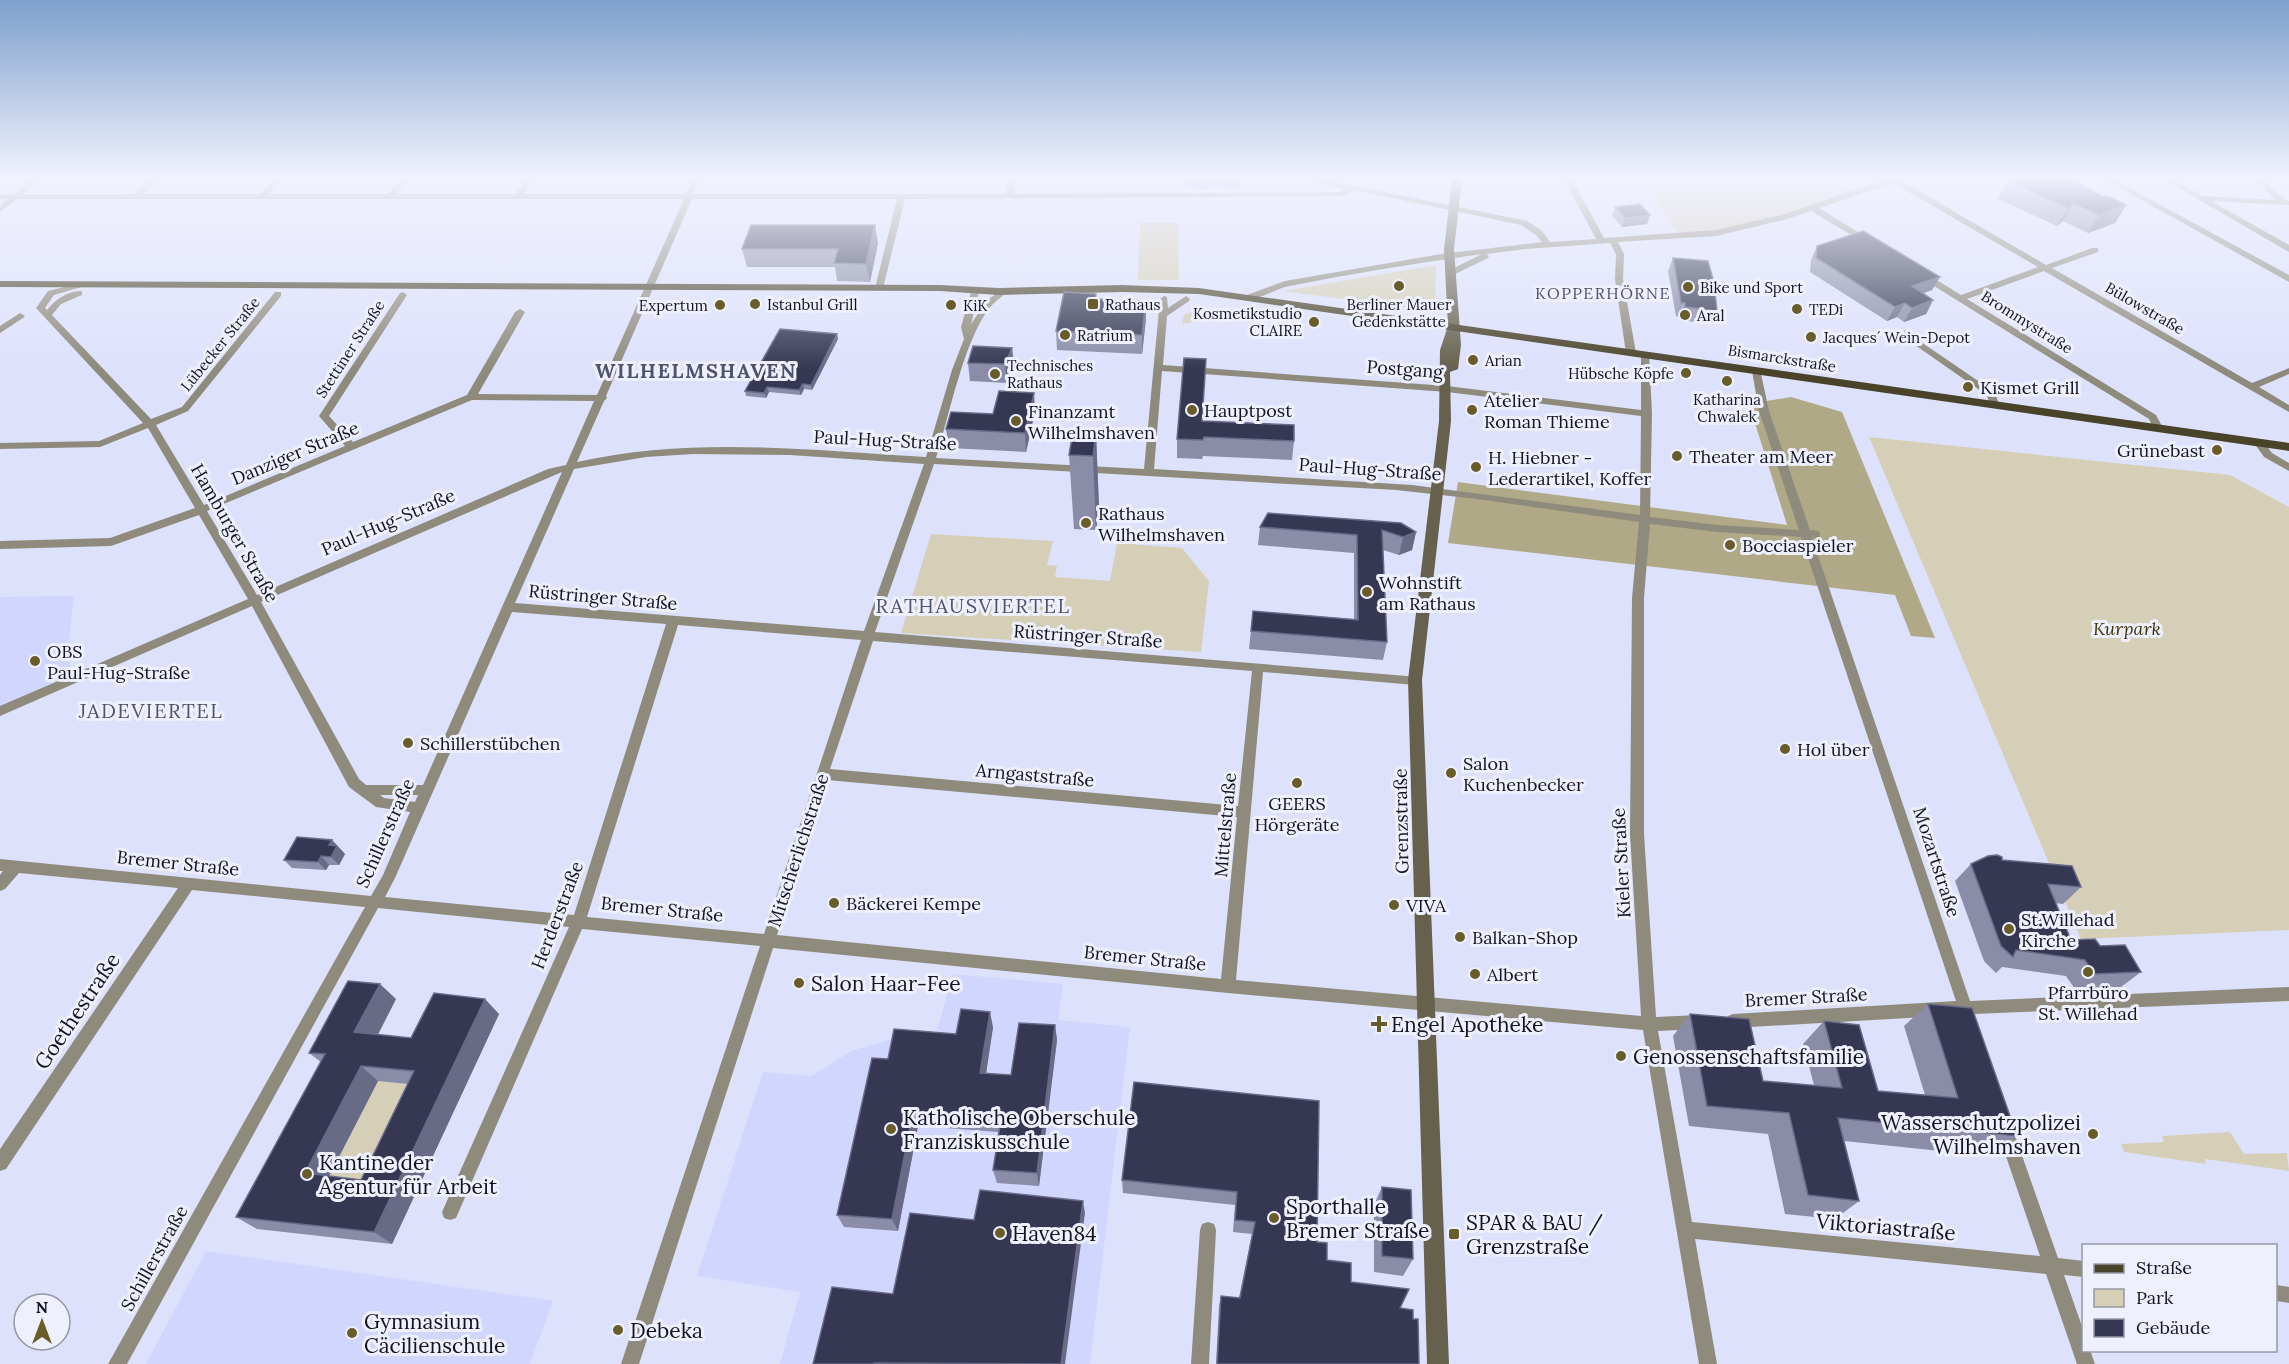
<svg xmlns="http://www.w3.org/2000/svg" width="2289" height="1364" font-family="Lora,serif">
  <rect width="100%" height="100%" fill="#dee1fc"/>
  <path fill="#d1d6fe" d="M74,596L68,648L71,674L0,707V597Z
    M953,974L1063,984L1058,1020L1130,1027L1090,1364H780L800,1292L697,1276L763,1072L812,1076L851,1051L902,1036L936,1034Z
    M206,1251L553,1301L530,1364H146Z"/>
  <path fill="#d5cfb7" d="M1643,179H1829L1851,192C1794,212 1739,230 1678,234Z
    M1140,223H1178L1179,280H1138Z
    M1436,265L1435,304L1418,309L1283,291Z
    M1243,309L1240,315L1182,324L1184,315L1194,311Z
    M1869,437L2230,475L2289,507V930L2081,939Z
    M931,534L1053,541L1047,565L1057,566L1055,577L1110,581L1117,543L1182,548L1209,581L1201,652L901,633Z
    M378,1081L430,1086L379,1192L324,1186Z
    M2230,1132L2244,1154L2287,1153L2289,1171L2205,1159L2206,1164L2124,1152L2121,1144L2164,1142L2162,1136Z"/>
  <path fill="#b0a987" d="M1791,397L1842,412L1935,638L1911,636L1895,595L1448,543L1458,482L1787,525L1749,404Z"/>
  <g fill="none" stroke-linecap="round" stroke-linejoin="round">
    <path fill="#8e8b7c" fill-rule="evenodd" d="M32,179H40L23,195L134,194L150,179H158L143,194H260L275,179H283L269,194H388L401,179H409L397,194H516L526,179H534L524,194H686L693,179H701L694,194H1006L1009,179H1017L1014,194L1340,192L1345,189L1306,179H1320L1527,221L1542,231L1550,242L1596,239L1564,179H1572L1604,238L1716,230L1781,215L1888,179H1901L1900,180L2046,265L2092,248H2098V252L2052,268L2252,383L2289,368V374L2259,387L2289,405V412L2044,271L1967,299L2156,415L2163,428L2158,431L2154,430L2149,419L1921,278V274H1927L1961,295L2038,267L1893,183L1819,208L1871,240L1872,242L1868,245L1811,211L1787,219L1716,236L1618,242L1624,254L1623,279L1636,353L1631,356L1626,353L1615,279L1616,254L1610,243L1526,249L1486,254L1489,256L1488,258L1451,276L1447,273L1448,271L1482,254C1418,263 1354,273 1290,286C1276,288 1261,300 1247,299V295L1285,281L1441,254L1542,242L1536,235L1521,225L1354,190L1342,196L905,199L883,288L879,291L875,288L897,199H692L606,396L607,398L604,401L577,462C691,436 810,450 926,457L952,370L964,339L961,327L971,292L975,289L979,292L971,324L987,300L1003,289L1007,292C1003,296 997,300 993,304C965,334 949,417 936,458L1144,469L1160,299L1164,296L1167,297L1168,308L1186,296L1190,299L1189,301L1167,316L1163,365L1447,386L1641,410V355L1646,352L1649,353L1652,414L1650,517L1718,525L1799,530L1759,411L1752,371L1754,369H1760L1769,411L1810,530L1819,531L1820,534L1819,537L1812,538L1970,1001L2289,987V1001L1974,1014L1972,1018L1967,1020L1962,1018L1960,1015L1733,1028L1728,1026L1726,1021L1728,1016L1733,1014L1956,1001L1801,537L1718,532L1650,524L1644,598V834L1656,1017L1698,1015L1703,1017L1705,1022L1703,1027L1698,1029L1658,1031L1692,1222L2040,1256L1996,1127L1998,1122L2004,1119L2010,1122L2012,1127L2058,1258L2084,1261V1277L2064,1275L2084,1332V1350H2090L2095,1364H2077L2046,1274L1695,1239L1717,1364H1699L1643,1030L1228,993L773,948L639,1364H621L760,946L582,929L456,1218L450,1220L444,1218L442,1212L569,927L378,908L127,1364H108L365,907L192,890L6,1169L0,1171V1149L178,888L19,873L5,889L0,891V875L3,871H0V859L371,896L383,875L410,812L376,807L349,787L252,606L0,716V706L248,599L199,515L111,546L0,549V541L110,538L195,508L148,428L100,447L0,449V443L99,441L143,423L36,308L48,291L85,282V286L54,295L45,308L47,310C55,300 68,290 82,291V295L61,304L52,315L151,419L182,407L275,292H281V296L188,411L156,425L204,505L345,446L319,416L400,293L403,292L407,295L329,416L353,442L467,395L515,312L520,309L525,312L478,394L597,395L684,199H17L0,212V206L7,199H0V195H13ZM1162,371L1447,392L1641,416L1640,515L1412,485L1154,469ZM472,400L594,401L566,465L548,469L257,595L207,511ZM693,454L790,455L924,464L864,631L515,603L574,469L646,457ZM934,464L1396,490L1477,499L1639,522L1632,598L1630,834L1641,1016L1236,980L1263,672L1415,685L1419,683L1421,680L1419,677L875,632ZM562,472L423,785H366L359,779L261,602ZM512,612L666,624L574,915L385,897L395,878ZM678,625L861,640L764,934L587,917ZM873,641L1252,671L1238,806L830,769ZM827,780L1237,817L1221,979L777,935ZM380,795H418L415,802L384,798Z
      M2104,179H2113L2289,275V282Z
      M2163,179H2172L2203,196L2275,200L2256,179H2264L2285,200L2289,201V205L2211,201L2289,245V252Z
      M20,313L25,316L23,318L0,333V326Z
      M1905,331L1987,387L1996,395L1999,405L1997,407H1991L1987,396L1981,391L1902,336L1900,334Z
      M2259,440L2263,441L2272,453L2289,463V471L2264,457L2254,443Z
      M1208,1222L1214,1224L1216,1230L1209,1364H1191L1200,1230L1202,1224Z
      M2276,1285L2289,1287V1303L2276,1301Z"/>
    <path fill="#65614c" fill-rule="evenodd" d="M1452,179H1462L1454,249L1461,345L1458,369L1450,372L1451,421L1422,680L1449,1364H1427L1408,680L1439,421L1440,350L1448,326L1444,249Z"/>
    <path fill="#49432a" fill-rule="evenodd" d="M0,281L940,285L999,288L1122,285L1199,288L2289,443V451L1199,294L1122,292L999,295L940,291L0,287Z"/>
  </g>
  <path fill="#8a8ca8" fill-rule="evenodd" d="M1186,179H1242L1237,189L1208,185L1205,190L1185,187Z
    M2008,181L2101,196L2126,205L2115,223L2088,233L2063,221L2057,226L1998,199Z
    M1615,207L1647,224L1622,227L1612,216Z
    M878,243L870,282L837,281L835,267H747L742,249Z
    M1817,246L1940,277L1932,290L1923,293L1933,300L1926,314L1904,322L1897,317L1887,321L1810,272L1811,260Z
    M1673,258L1717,311L1711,324L1680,320V317L1676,316L1668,271Z
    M1097,299L1146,301V319L1142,354L1057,350L1056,331Z
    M837,334L838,339L812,390L804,389L801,395L769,392L766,398L746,396L745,391Z
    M1012,348L1014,366L1007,383L970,381L968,363Z
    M1035,411L1026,452L949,448L946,429L993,414Z
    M1203,421L1294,441L1292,460L1203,456L1202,459L1177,458V439Z
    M1096,433L1099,508L1096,530L1074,529L1069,455Z
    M1260,527L1416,532L1412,550L1399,555L1383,550L1387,642L1383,660L1249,649L1253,611L1354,619V553L1258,545Z
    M332,840L345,854L339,865H329L326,870L292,868L284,860Z
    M2002,860L2081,887L2063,904L2055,903L2071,940L2100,946L2141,972L2121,987L2075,989L2066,976L2002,967L1996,973L1984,961L1955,881L1971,864Z
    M396,999L378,1035L411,1038L499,1014L392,1244L257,1229L236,1217L321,1062L309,1053ZM378,1081L408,1084L361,1180L329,1176Z
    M1928,1004L2017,1136L1989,1156L1844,1141L1859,1201L1835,1219L1785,1214L1768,1134L1689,1126L1673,1036L1690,1014L1763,1081L1814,1085L1803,1044L1824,1021L1878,1091L1925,1095L1904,1026Z
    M1055,1025L1057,1040L1039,1186L997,1183L993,1170L999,1132L918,1126L898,1231L844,1227L837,1215L888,1059L956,1034L993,1027L986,1073L1011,1075Z
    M1134,1082L1317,1242L1327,1260L1351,1282L1400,1308L1413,1319L1419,1364H1216L1219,1306L1221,1296L1239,1298L1252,1234L1233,1232L1235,1205L1123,1193L1122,1180Z
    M1382,1187L1413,1259L1403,1276L1374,1272V1205Z"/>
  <path fill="#686a86" d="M1206,179H1208V185L1205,190Z
    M1238,179H1242L1237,189Z
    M2074,204L2063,221L2057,226L2068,208Z
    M2126,205L2115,223L2088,233L2099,215Z
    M1650,215L1647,224L1622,227L1625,218Z
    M875,225L878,243L870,282L866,264Z
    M1940,277L1932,290L1905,300L1912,286Z
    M1933,300L1926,314L1904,322L1912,308Z
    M1146,301V319L1142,354V335Z
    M1905,303L1897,317L1887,321L1895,307Z
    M837,334L838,339L812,390L811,385Z
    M1012,348L1014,366L1007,383L1005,364Z
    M803,384L804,389L801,395L799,390Z
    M767,387L769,392L766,398L764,393Z
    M1034,393L1035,411L1026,452L1025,433Z
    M1096,433L1099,508L1096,530L1093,456Z
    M1416,532L1412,550L1399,555L1403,537Z
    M332,840L345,854L339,865L331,857L329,845Z
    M321,856L329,865L326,870L318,862Z
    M380,984L396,999L371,1047L354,1032Z
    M485,999L499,1014L392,1244L374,1232Z
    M990,1012L993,1027L984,1087L980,1073Z
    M1055,1025L1057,1040L1039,1186L1037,1173Z
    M361,1066L378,1081L324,1186L305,1173Z
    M913,1112L918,1126L898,1231L892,1219Z
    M1083,1201L1085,1213L1065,1364H1061Z"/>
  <path fill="#353753" stroke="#686a86" stroke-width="1.5" fill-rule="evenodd" d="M2012,179H2074L2101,196L2110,197L2126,205L2099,215L2074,204L2068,208L2008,181Z
    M1640,204L1650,215L1625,218L1615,207Z
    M751,225H875L866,264L834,263L838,249H742Z
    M1863,231L1940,277L1912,286L1933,300L1912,308L1905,303L1895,307L1816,258L1817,246Z
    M1673,258L1708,261L1714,283L1717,311L1685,307V303H1681Z
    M1064,292L1096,294L1095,299L1146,301L1142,335L1056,331Z
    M780,329L837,334L811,385L803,384L799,390L767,387L764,393L745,391Z
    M973,346L1012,348L1005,364L968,363Z
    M1184,358L1206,359L1202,421L1294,425V441L1204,437L1203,440L1177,439Z
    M999,391L1034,393L1025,433L946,429L951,412L993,414Z
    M1073,432L1096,433L1093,456L1069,455Z
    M1268,513L1401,523L1416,532L1403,537L1382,530L1387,642L1251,631L1253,611L1358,620L1357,535L1260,527Z
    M297,837L332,840L329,845L337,846L331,857L321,856L318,862L284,860Z
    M1997,855L2002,857V860L2072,866L2081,887L2048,884L2071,940L2095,939L2100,946L2125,945L2141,972L2094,974L2085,960L2016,950L2013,957L2001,946L1971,864L1988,856Z
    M348,981L380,984L354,1032L411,1038L434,993L485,999L374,1232L236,1217L325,1054L309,1053ZM361,1066L414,1071L361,1180L305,1173Z
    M1928,1004L1972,1008L2017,1136L1838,1118L1859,1201L1808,1195L1789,1113L1707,1106L1690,1014L1749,1019L1763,1081L1842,1088L1824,1021L1859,1025L1878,1091L1958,1098Z
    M961,1009L990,1012L980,1073L1011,1075L1019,1023L1055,1025L1037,1173L993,1170L1001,1119L913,1112L892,1219L837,1215L872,1058L888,1059L894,1029L956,1034Z
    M1134,1082L1319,1101L1317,1242L1327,1243V1260L1351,1263V1282L1409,1289L1400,1308L1413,1310V1319H1418L1419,1364H1217L1221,1296L1240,1298L1255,1222L1235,1220L1237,1192L1122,1180Z
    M1382,1187L1411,1190L1413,1259L1382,1256Z
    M980,1190L1083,1201L1061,1364L874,1363V1364H813L832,1287L893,1294L910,1213L974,1220Z"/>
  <linearGradient id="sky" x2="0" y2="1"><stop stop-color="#7ea0cc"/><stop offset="0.48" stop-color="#f0f2fe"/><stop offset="1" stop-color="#f0f2fe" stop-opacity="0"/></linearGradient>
  <rect width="2289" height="370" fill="url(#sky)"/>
  <g fill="#685c29" stroke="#eef0fd" stroke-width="2">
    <circle cx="1399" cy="286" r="6"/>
    <circle cx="1688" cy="287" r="6"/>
    <circle cx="755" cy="304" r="6"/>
    <rect x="1087" y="298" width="12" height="12" rx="3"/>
    <circle cx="720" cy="305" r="6"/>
    <circle cx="951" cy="305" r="6"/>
    <circle cx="1797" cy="309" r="6"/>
    <circle cx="1685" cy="315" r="6"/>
    <circle cx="1314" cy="322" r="6"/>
    <circle cx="1065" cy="335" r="6"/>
    <circle cx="1811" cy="337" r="6"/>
    <circle cx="1473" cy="360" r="6"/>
    <circle cx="1686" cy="373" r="6"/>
    <circle cx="995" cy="374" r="6"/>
    <circle cx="1727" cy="381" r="6"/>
    <circle cx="1968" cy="387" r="6"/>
    <circle cx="1192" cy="410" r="6"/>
    <circle cx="1472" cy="410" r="6"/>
    <circle cx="1016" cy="421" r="6"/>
    <circle cx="2217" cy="450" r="6"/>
    <circle cx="1677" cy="456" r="6"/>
    <circle cx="1476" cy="467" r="6"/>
    <circle cx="1086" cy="523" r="6"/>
    <circle cx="1730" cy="545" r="6"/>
    <circle cx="1367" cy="592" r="6"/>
    <circle cx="35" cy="661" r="6"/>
    <circle cx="408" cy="743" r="6"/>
    <circle cx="1785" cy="749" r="6"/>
    <circle cx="1451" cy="773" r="6"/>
    <circle cx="1297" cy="783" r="6"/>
    <circle cx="834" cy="903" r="6"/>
    <circle cx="1394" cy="905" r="6"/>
    <circle cx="2009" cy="929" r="6"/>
    <circle cx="1460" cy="937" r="6"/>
    <circle cx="2088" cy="972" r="6"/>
    <circle cx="1475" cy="974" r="6"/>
    <circle cx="799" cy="983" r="6"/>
    <path d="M1376 1015h6v6h6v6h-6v6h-6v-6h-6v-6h6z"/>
    <circle cx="1621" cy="1056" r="6"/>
    <circle cx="891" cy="1129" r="6"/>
    <circle cx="2093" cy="1134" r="6"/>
    <circle cx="307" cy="1174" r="6"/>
    <circle cx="1274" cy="1218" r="6"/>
    <circle cx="1000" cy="1233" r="6"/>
    <rect x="1448" y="1228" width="12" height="12" rx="3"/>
    <circle cx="618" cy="1330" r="6"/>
    <circle cx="352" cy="1333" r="6"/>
  </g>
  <g text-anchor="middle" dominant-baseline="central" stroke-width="6" stroke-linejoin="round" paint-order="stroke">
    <g font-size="15" fill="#131420" stroke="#eef0fd" text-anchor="start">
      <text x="1700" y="287">Bike und Sport</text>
      <text x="767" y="304">Istanbul Grill</text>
      <text x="1105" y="304">Rathaus</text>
      <text x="1399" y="304" text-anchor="middle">Berliner Mauer<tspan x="1399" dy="17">Gedenkstätte</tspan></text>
      <text x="708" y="305" text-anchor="end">Expertum</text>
      <text x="963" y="305">KiK</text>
      <text x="1809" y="309">TEDi</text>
      <text x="1302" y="313" text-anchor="end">Kosmetikstudio<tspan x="1302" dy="17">CLAIRE</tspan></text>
      <text x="1697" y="315">Aral</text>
      <text x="1077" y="335">Ratrium</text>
      <text x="1823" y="337">Jacques´ Wein-Depot</text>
      <text x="1485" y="360">Arian</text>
      <text x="1007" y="365">Technisches<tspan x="1007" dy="17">Rathaus</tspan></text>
      <text x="1674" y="373" text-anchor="end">Hübsche Köpfe</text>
      <text x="1727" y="399" text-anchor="middle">Katharina<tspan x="1727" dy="17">Chwalek</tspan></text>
    </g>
    <g font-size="15" fill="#131420" stroke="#eef0fd">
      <text transform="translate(2145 308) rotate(30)">Bülowstraße</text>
      <text transform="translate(2027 322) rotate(32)">Brommystraße</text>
      <text transform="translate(220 344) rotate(-51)">Lübecker Straße</text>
      <text transform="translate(350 349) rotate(-57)">Stettiner Straße</text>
      <text transform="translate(1782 358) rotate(9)">Bismarckstraße</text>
    </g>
    <g font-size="16" letter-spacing="1.5" fill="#50536f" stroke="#eef0fd">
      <text x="1603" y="293">KOPPERHÖRNE</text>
    </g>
    <g font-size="18" fill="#131420" stroke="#eef0fd">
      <text transform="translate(1405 369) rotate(4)">Postgang</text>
      <text transform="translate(885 440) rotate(3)">Paul-Hug-Straße</text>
      <text transform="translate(295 453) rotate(-23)">Danziger Straße</text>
      <text transform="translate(1370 469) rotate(4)">Paul-Hug-Straße</text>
      <text transform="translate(388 522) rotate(-23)">Paul-Hug-Straße</text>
      <text transform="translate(235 533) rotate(60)">Hamburger Straße</text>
      <text transform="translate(603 597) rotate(5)">Rüstringer Straße</text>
      <text transform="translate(1088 636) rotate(4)">Rüstringer Straße</text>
      <text transform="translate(1035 775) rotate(5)">Arngaststraße</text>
      <text transform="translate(1401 821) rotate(-91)">Grenzstraße</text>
      <text transform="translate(1225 825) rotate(-85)">Mittelstraße</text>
      <text transform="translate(385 833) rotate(-66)">Schillerstraße</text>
      <text transform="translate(798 850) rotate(-72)">Mitscherlichstraße</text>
      <text transform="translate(1937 862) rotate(72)">Mozartstraße</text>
      <text transform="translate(178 863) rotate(6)">Bremer Straße</text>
      <text transform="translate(1621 863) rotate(-93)">Kieler Straße</text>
      <text transform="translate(662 909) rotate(6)">Bremer Straße</text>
      <text transform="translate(557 915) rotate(-69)">Herderstraße</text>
      <text transform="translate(1145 958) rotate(6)">Bremer Straße</text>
      <text transform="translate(1806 997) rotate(-3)">Bremer Straße</text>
      <text transform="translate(154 1258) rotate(-61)">Schillerstraße</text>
    </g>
    <g font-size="18" fill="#131420" stroke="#eef0fd" text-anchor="start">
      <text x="1980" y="387">Kismet Grill</text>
      <text x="1484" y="400">Atelier<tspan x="1484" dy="21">Roman Thieme</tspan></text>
      <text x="1204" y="410">Hauptpost</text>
      <text x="1028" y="411">Finanzamt<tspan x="1028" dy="21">Wilhelmshaven</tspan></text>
      <text x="2205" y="450" text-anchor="end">Grünebast</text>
      <text x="1689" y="456">Theater am Meer</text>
      <text x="1488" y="457">H. Hiebner -<tspan x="1488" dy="21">Lederartikel, Koffer</tspan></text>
      <text x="1098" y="513">Rathaus<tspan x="1098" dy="21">Wilhelmshaven</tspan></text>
      <text x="1742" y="545">Bocciaspieler</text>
      <text x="1379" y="582">Wohnstift<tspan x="1379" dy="21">am Rathaus</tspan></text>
      <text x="47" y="651">OBS<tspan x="47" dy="21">Paul-Hug-Straße</tspan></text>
      <text x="420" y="743">Schillerstübchen</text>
      <text x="1797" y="749">Hol über</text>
      <text x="1463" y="763">Salon<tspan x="1463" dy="21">Kuchenbecker</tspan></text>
      <text x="1297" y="803" text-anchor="middle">GEERS<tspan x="1297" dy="21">Hörgeräte</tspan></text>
      <text x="846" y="903">Bäckerei Kempe</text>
      <text x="1406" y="905">VIVA</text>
      <text x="2021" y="919">St.Willehad<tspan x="2021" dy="21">Kirche</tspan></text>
      <text x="1472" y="937">Balkan-Shop</text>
      <text x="1487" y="974">Albert</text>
      <text x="2088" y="992" text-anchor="middle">Pfarrbüro<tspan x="2088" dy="21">St. Willehad</tspan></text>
    </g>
    <g font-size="18" font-style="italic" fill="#3e3507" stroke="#eef0fd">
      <text x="2127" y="628">Kurpark</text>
    </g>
    <g font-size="20" font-weight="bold" letter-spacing="1.5" fill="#50536f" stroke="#eef0fd">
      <text x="696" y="370">WILHELMSHAVEN</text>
    </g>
    <g font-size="20" letter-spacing="1.5" fill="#50536f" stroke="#eef0fd">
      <text x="973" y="605">RATHAUSVIERTEL</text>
      <text x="151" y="710">JADEVIERTEL</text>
    </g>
    <g font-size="21" fill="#131420" stroke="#eef0fd" text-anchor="start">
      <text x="811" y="983">Salon Haar-Fee</text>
      <text x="1391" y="1024">Engel Apotheke</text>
      <text x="1633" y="1056">Genossenschaftsfamilie</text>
      <text x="903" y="1117">Katholische Oberschule<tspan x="903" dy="24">Franziskusschule</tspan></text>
      <text x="2081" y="1122" text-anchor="end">Wasserschutzpolizei<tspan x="2081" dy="24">Wilhelmshaven</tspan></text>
      <text x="319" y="1162">Kantine der<tspan x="319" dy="24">Agentur für Arbeit</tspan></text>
      <text x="1286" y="1206">Sporthalle<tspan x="1286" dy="24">Bremer Straße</tspan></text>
      <text x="1466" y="1222">SPAR &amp; BAU /<tspan x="1466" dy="24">Grenzstraße</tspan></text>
      <text x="1012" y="1233">Haven84</text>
      <text x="364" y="1321">Gymnasium<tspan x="364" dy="24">Cäcilienschule</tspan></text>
      <text x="630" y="1330">Debeka</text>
    </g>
    <g font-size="21" fill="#131420" stroke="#eef0fd">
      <text transform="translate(77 1011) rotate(-56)">Goethestraße</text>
      <text transform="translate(1886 1227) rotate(5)">Viktoriastraße</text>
    </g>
  </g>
  <rect x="2082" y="1244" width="195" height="108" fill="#eef0fd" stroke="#9698a5" stroke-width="1.5"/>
  <rect x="2094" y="1264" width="30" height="9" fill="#49432a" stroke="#9698a5" stroke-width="1.5"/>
  <text x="2136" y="1274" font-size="18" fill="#131420">Straße</text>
  <rect x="2094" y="1289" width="30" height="18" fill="#d5cfb7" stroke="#9698a5" stroke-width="1.5"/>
  <text x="2136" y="1304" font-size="18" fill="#131420">Park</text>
  <rect x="2094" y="1319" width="30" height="18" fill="#353753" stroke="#9698a5" stroke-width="1.5"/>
  <text x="2136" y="1334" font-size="18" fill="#131420">Gebäude</text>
  <g transform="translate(42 1322)"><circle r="28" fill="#eef0fd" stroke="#9698a5" stroke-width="1.5"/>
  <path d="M0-4.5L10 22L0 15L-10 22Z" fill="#685c29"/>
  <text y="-9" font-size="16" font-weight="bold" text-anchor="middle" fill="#131420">N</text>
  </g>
</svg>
